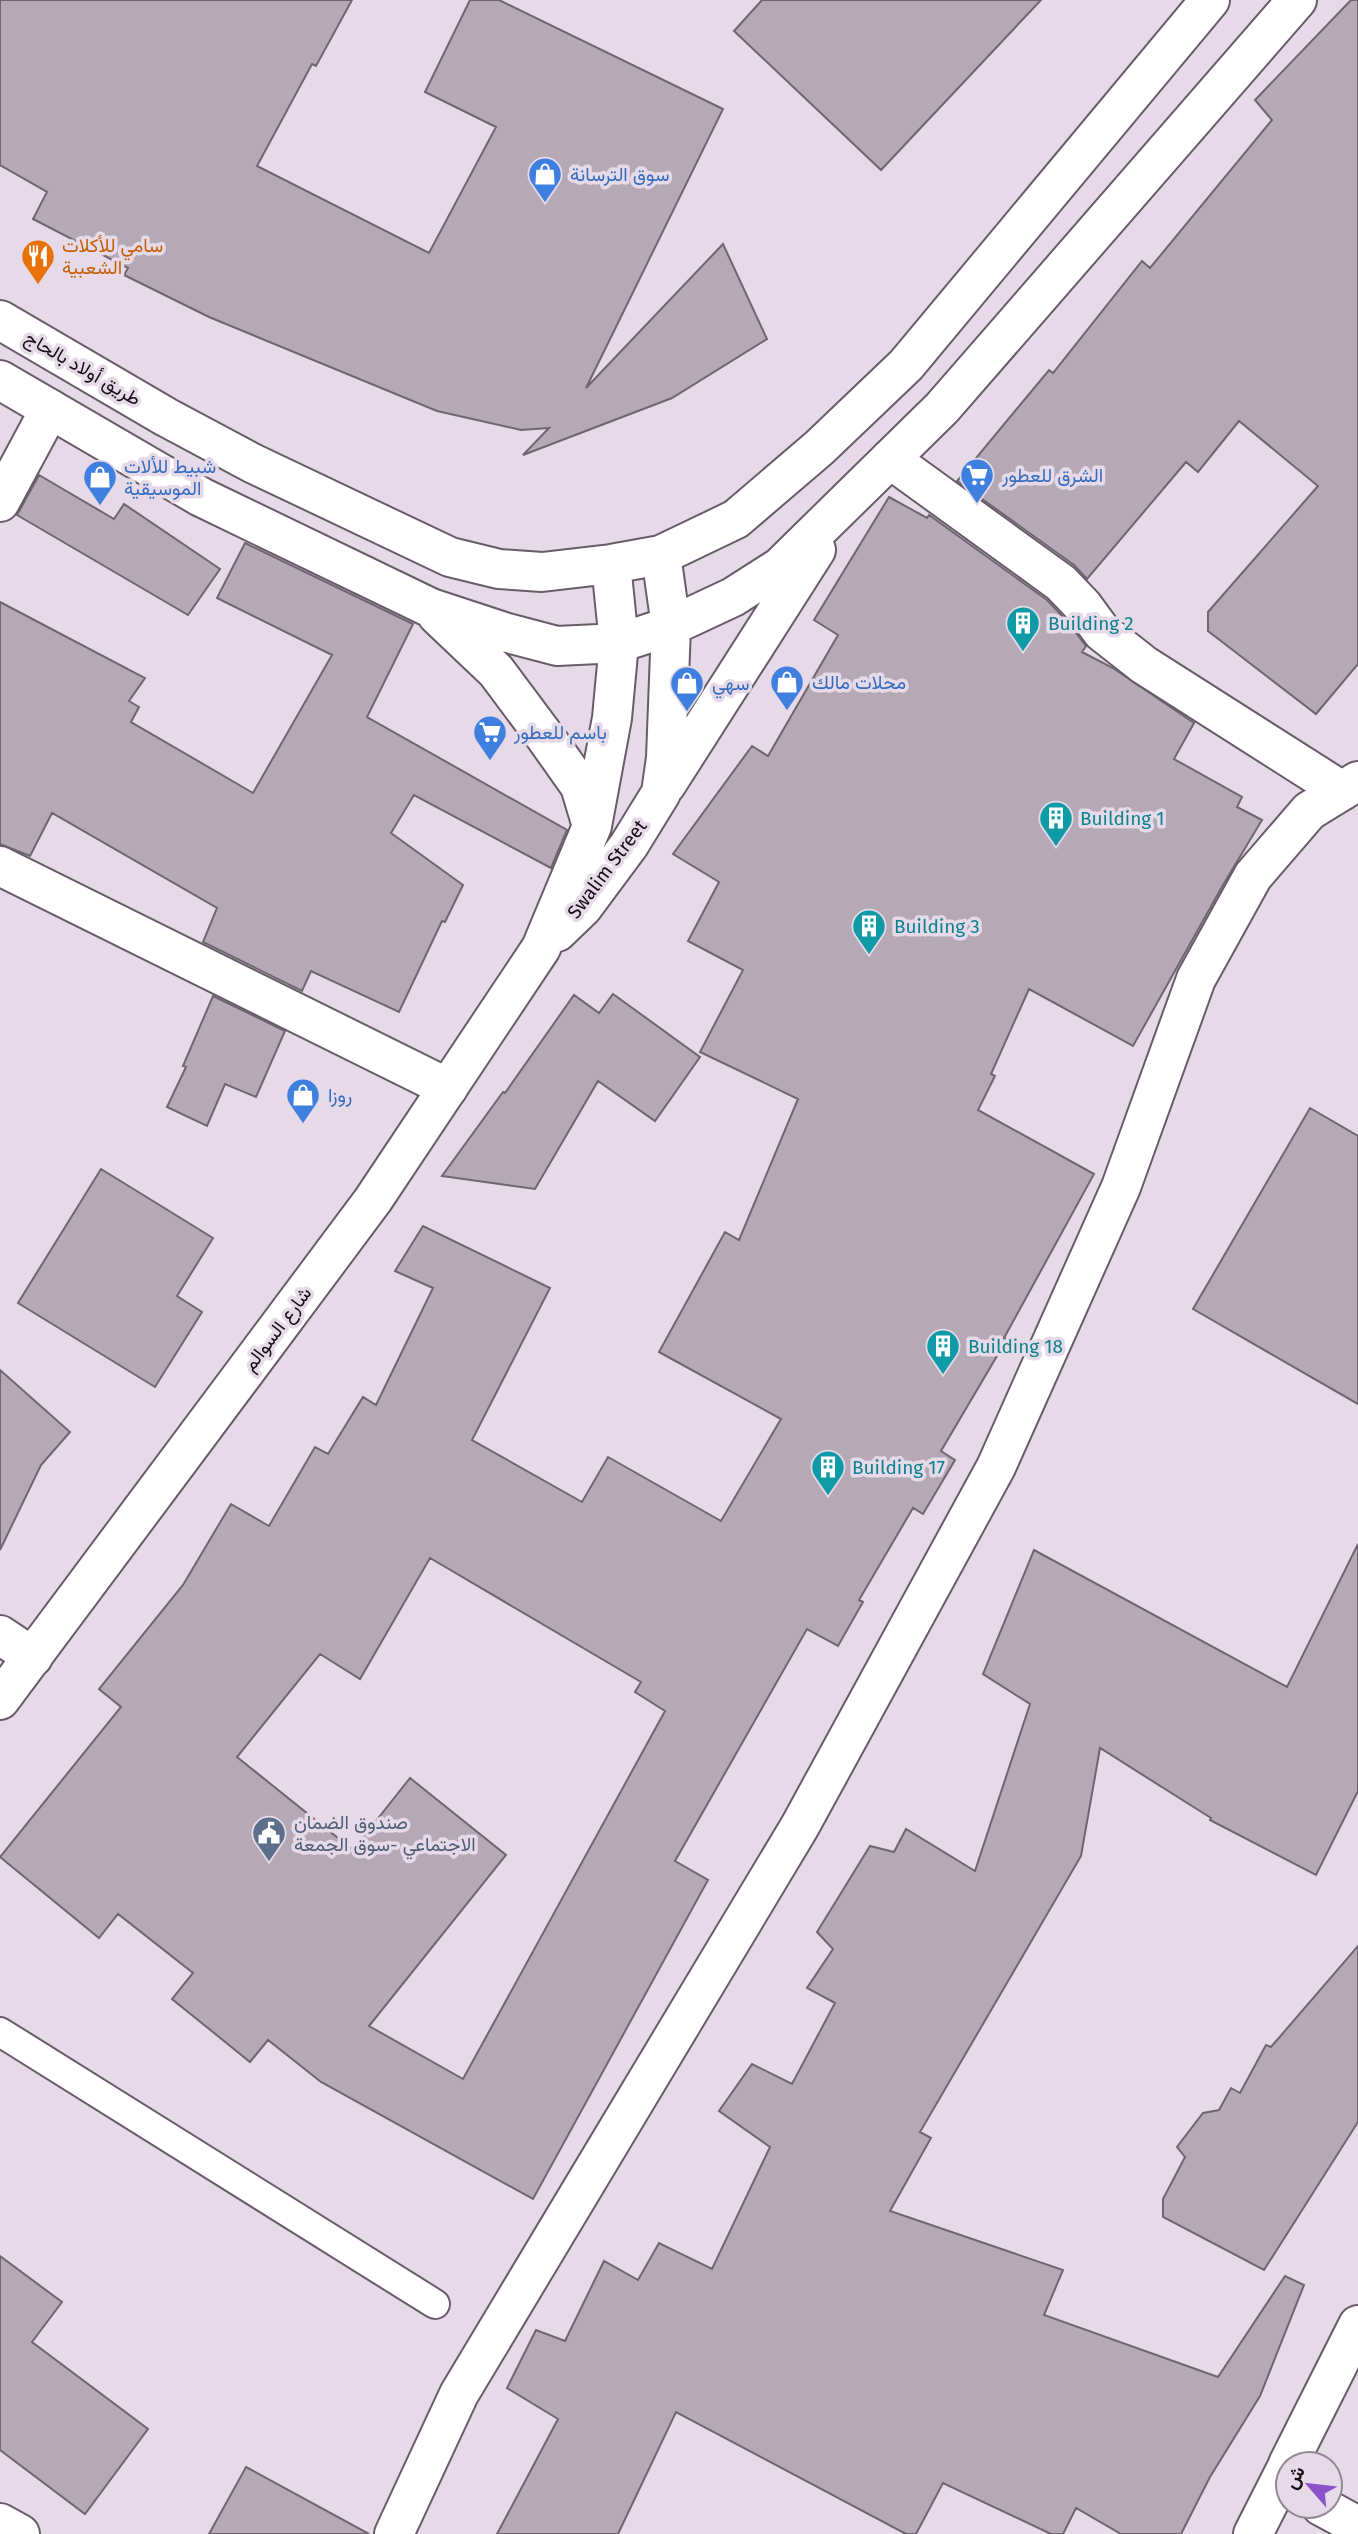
<svg xmlns="http://www.w3.org/2000/svg" width="1358" height="2534" font-family="'Fira Sans',Vazirmatn,sans-serif">
  <rect width="100%" height="100%" fill="#e6dae8"/>
  <path fill="#b5a9b6" stroke="#706571" stroke-width="2" fill-rule="evenodd" d="M0,0H352L316,66L312,64L257,166L429,253L496,127L425,92L470,0H499L723,109L586,388L723,244L767,339L672,398L523,455L549,428L521,430L437,411L209,317L124,275L128,268L33,219L47,192L0,165Z
    M762,0H1041L881,170L734,31Z
    M1351,0H1358V664L1316,714L1208,631V612L1318,486L1239,421L1198,472L1186,462L1087,579L1074,565L957,481L1049,370L1053,373L1142,261L1150,268L1272,120L1255,100Z
    M39,475L114,519L124,504L220,569L188,615L17,515Z
    M889,497L927,518L929,515L1047,600L1066,620L1086,646L1082,652L1113,668L1194,723L1174,759L1242,797L1237,807L1262,820L1223,885L1133,1046L1029,989L991,1074L995,1076L978,1110L1094,1174L1004,1338L1007,1339L941,1451L955,1460L923,1514L913,1508L859,1600L863,1602L838,1646L807,1629L675,1861L708,1880L533,2199L321,2082L268,2040L250,2062L172,1999L193,1973L118,1914L99,1938L0,1857L121,1707L99,1689L183,1585L231,1504L269,1526L315,1447L328,1454L363,1397L376,1405L433,1288L395,1271L423,1226L550,1288L472,1440L582,1502L608,1457L721,1521L781,1419L659,1352L725,1232L739,1240L798,1099L700,1052L743,970L688,941L719,882L673,854L752,746L768,756L838,635L814,620ZM430,1558L641,1682L635,1692L665,1711L463,2079L369,2026L506,1855L410,1778L353,1850L237,1757L320,1654L360,1679Z
    M245,543L413,624L367,717L567,830L551,868L414,795L391,833L463,885L445,922L442,921L399,1012L311,971L302,991L203,942L217,908L52,813L30,856L0,844V602L145,678L129,701L139,707L131,722L253,793L332,655L217,598Z
    M613,994L700,1057L655,1121L598,1081L535,1189L442,1176L503,1092L505,1093L574,995L599,1013Z
    M213,996L285,1031L256,1097L225,1084L207,1126L167,1107L186,1067L183,1066Z
    M1310,1108L1358,1136V1404L1193,1309Z
    M101,1169L213,1238L177,1296L202,1312L155,1387L18,1303Z
    M0,1370L70,1432L41,1465L0,1550Z
    M1358,1544V1791L1316,1875L1210,1820L1211,1818L1100,1748L1081,1856L920,2132L931,2138L890,2211L1063,2270L1044,2315L1218,2377L1285,2276L1304,2285L1260,2396L1210,2477L1181,2534H1121L1076,2508L1063,2534H1051L943,2483L916,2534H906L676,2412L618,2534H497L558,2419L507,2388L536,2330L565,2341L604,2261L638,2280L659,2243L712,2269L770,2147L719,2111L752,2064L792,2084L835,2003L807,1988L833,1949L817,1932L870,1846L894,1852L906,1829L975,1871L1030,1704L983,1674L1034,1550L1287,1687Z
    M1358,1946V2122L1264,2270L1163,2217V2199L1185,2157L1177,2147L1203,2113L1219,2110L1231,2088L1240,2093L1266,2045L1271,2047Z
    M0,2256L62,2302L32,2342L148,2429L85,2514L0,2450Z
    M246,2467L369,2534H209Z"/>
  <g fill="none" stroke-linecap="round" stroke-linejoin="round">
    <g stroke="#675c68" stroke-width="32">
      <path id="service" d="M0,2032L435,2304"/>
    </g>
    <g stroke="#675c68" stroke-width="42">
      <path id="minor" d="M890,459L1061,583L1083,606L1102,632L1144,665L1342,791
        M0,502L50,409
        M0,866L448,1088
        M0,1635L33,1657
        M1288,2464L1358,2325
        M1321,2506L1358,2526
        M0,2523L20,2534
        M394,2534L459,2394L800,1826L996,1467L1121,1187L1196,979L1253,876L1309,811L1358,781
        M1253,2534L1288,2465"/>
    </g>
    <g stroke="#675c68" stroke-width="42">
      <path id="secondary" d="M0,320L166,417L252,463L450,557L499,569L542,572L611,564L661,555L736,519L819,448L906,365L1210,0
        M0,380L201,497L431,608L504,632L557,646L619,643L671,626L733,597L780,567L942,408L1297,0
        M437,615L496,671L546,738L580,786L592,826
        M666,785L816,550
        M557,932L583,907L629,845L661,793L666,758L671,626L661,555
        M0,1700L373,1200L541,948L592,826L612,718L619,643L611,564"/>
    </g>
    <use href="#service" stroke="#fff" stroke-width="28"/>
    <use href="#minor" stroke="#fff" stroke-width="38"/>
    <use href="#secondary" stroke="#fff" stroke-width="38"/>
  </g>
  <defs>
    <g id="shop-pin" transform="scale(1.75)"><path d="M0 17L-7.5 6A9.5 9.5 0 1 1 7.5 6Z" fill="#3f7fe0" stroke="#e6dae8"/><path d="M-5-2.5h2.3a2.7 3.5 0 0 1 5.4 0H5L5.5 6h-11ZM-1.5-2.5h3a1.5 2.3 0 0 0-3 0Z" fill="#fff"/></g>
    <g id="restaurant-pin" transform="scale(1.75)"><path d="M0 17L-7.5 6A9.5 9.5 0 1 1 7.5 6Z" fill="#e8710a" stroke="#e6dae8"/><path d="M-5-6h1v4h1v-4h1v4h1v-4h1v5L-1.5 .5V6h-2V.5L-5-1ZM5-6V6H3V1.5H1.5Q1.5-4 5-6Z" fill="#fff"/></g>
    <g id="supermarket-pin" transform="scale(1.75)"><path d="M0 17L-7.5 6A9.5 9.5 0 1 1 7.5 6Z" fill="#3f7fe0" stroke="#e6dae8"/><path d="M-6-5.5h2.5l.6 2H6L4.5 2H-2.5L-4.4-4H-6ZM-1.5 3.2a1.3 1.3 0 1 0 .1 0ZM3 3.2a1.3 1.3 0 1 0 .1 0Z" fill="#fff"/></g>
    <g id="building-pin" transform="scale(1.75)"><path d="M0 17L-7.5 6A9.5 9.5 0 1 1 7.5 6Z" fill="#0f9aa8" stroke="#e6dae8"/><path d="M-4-6H4V6H1V3H-1V6H-4ZM-2.5-4.3h1.7v1.8h-1.7ZM.8-4.3h1.7v1.8H.8ZM-2.5-1h1.7V.8h-1.7ZM.8-1h1.7V.8H.8Z" fill="#fff"/></g>
    <g id="civic-pin" transform="scale(1.75)"><path d="M0 17L-7.5 6A9.5 9.5 0 1 1 7.5 6Z" fill="#5c6f8a" stroke="#e6dae8"/><path d="M-.6-6.5H3V-4.5H.6V-3L4-1V1h2V6H-6V1h2V-1L-.6-3ZM-1.2 2.5V6h2.4V2.5Z" fill="#fff"/></g>
  </defs>
  <g fill-rule="evenodd">
    <use href="#shop-pin" x="545" y="174"/>
    <use href="#restaurant-pin" x="38" y="256"/>
    <use href="#supermarket-pin" x="977" y="475"/>
    <use href="#shop-pin" x="100" y="477"/>
    <use href="#building-pin" x="1023" y="623"/>
    <use href="#shop-pin" x="787" y="682"/>
    <use href="#shop-pin" x="687" y="683"/>
    <use href="#supermarket-pin" x="490" y="732"/>
    <use href="#building-pin" x="1056" y="818"/>
    <use href="#building-pin" x="869" y="926"/>
    <use href="#shop-pin" x="303" y="1095"/>
    <use href="#building-pin" x="943" y="1346"/>
    <use href="#building-pin" x="828" y="1467"/>
    <use href="#civic-pin" x="269" y="1833"/>
  </g>
  <g text-anchor="middle" dominant-baseline="central" stroke-width="7" stroke-linejoin="round" paint-order="stroke">
    <g font-size="19" fill="#366cbe" stroke="#e6dae8" text-anchor="start">
      <text x="570" y="174">سوق الترسانة</text>
      <text x="124" y="466">شبيط للألات<tspan x="124" dy="22">الموسيقية</tspan></text>
      <text x="1002" y="475">الشرق للعطور</text>
      <text x="812" y="682">محلات مالك</text>
      <text x="712" y="683">سهي</text>
      <text x="514" y="732">باسم للعطور</text>
      <text x="328" y="1095">روزا</text>
    </g>
    <g font-size="19" fill="#c56008" stroke="#e6dae8" text-anchor="start">
      <text x="62" y="245">سامي للأكلات<tspan x="62" dy="22">الشعبية</tspan></text>
    </g>
    <g font-size="19" fill="#130f13" stroke="#e6dae8">
      <text transform="translate(83 368) rotate(30)">طريق أولاد بالحاج</text>
      <text transform="translate(607 869) rotate(-53)">Swalim Street</text>
      <text transform="translate(277 1329) rotate(-53)">شارع السوالم</text>
    </g>
    <g font-size="19" fill="#0d838f" stroke="#e6dae8" text-anchor="start">
      <text x="1048" y="623">Building 2</text>
      <text x="1080" y="818">Building 1</text>
      <text x="894" y="926">Building 3</text>
      <text x="968" y="1346">Building 18</text>
      <text x="852" y="1467">Building 17</text>
    </g>
    <g font-size="19" fill="#4e5e75" stroke="#e6dae8" text-anchor="start">
      <text x="294" y="1822">صندوق الضمان<tspan x="294" dy="22">الاجتماعي -سوق الجمعة</tspan></text>
    </g>
  </g>
  <g transform="translate(1309 2485) rotate(298)"><circle r="33" fill="#e6dae8" stroke="#928993" stroke-width="2"/>
  <path d="M0-5L12 26L0 18L-12 26Z" fill="#8b53ca"/>
  <text y="-10" font-size="19" font-weight="bold" text-anchor="middle" fill="#130f13">ش</text>
  </g>
</svg>
